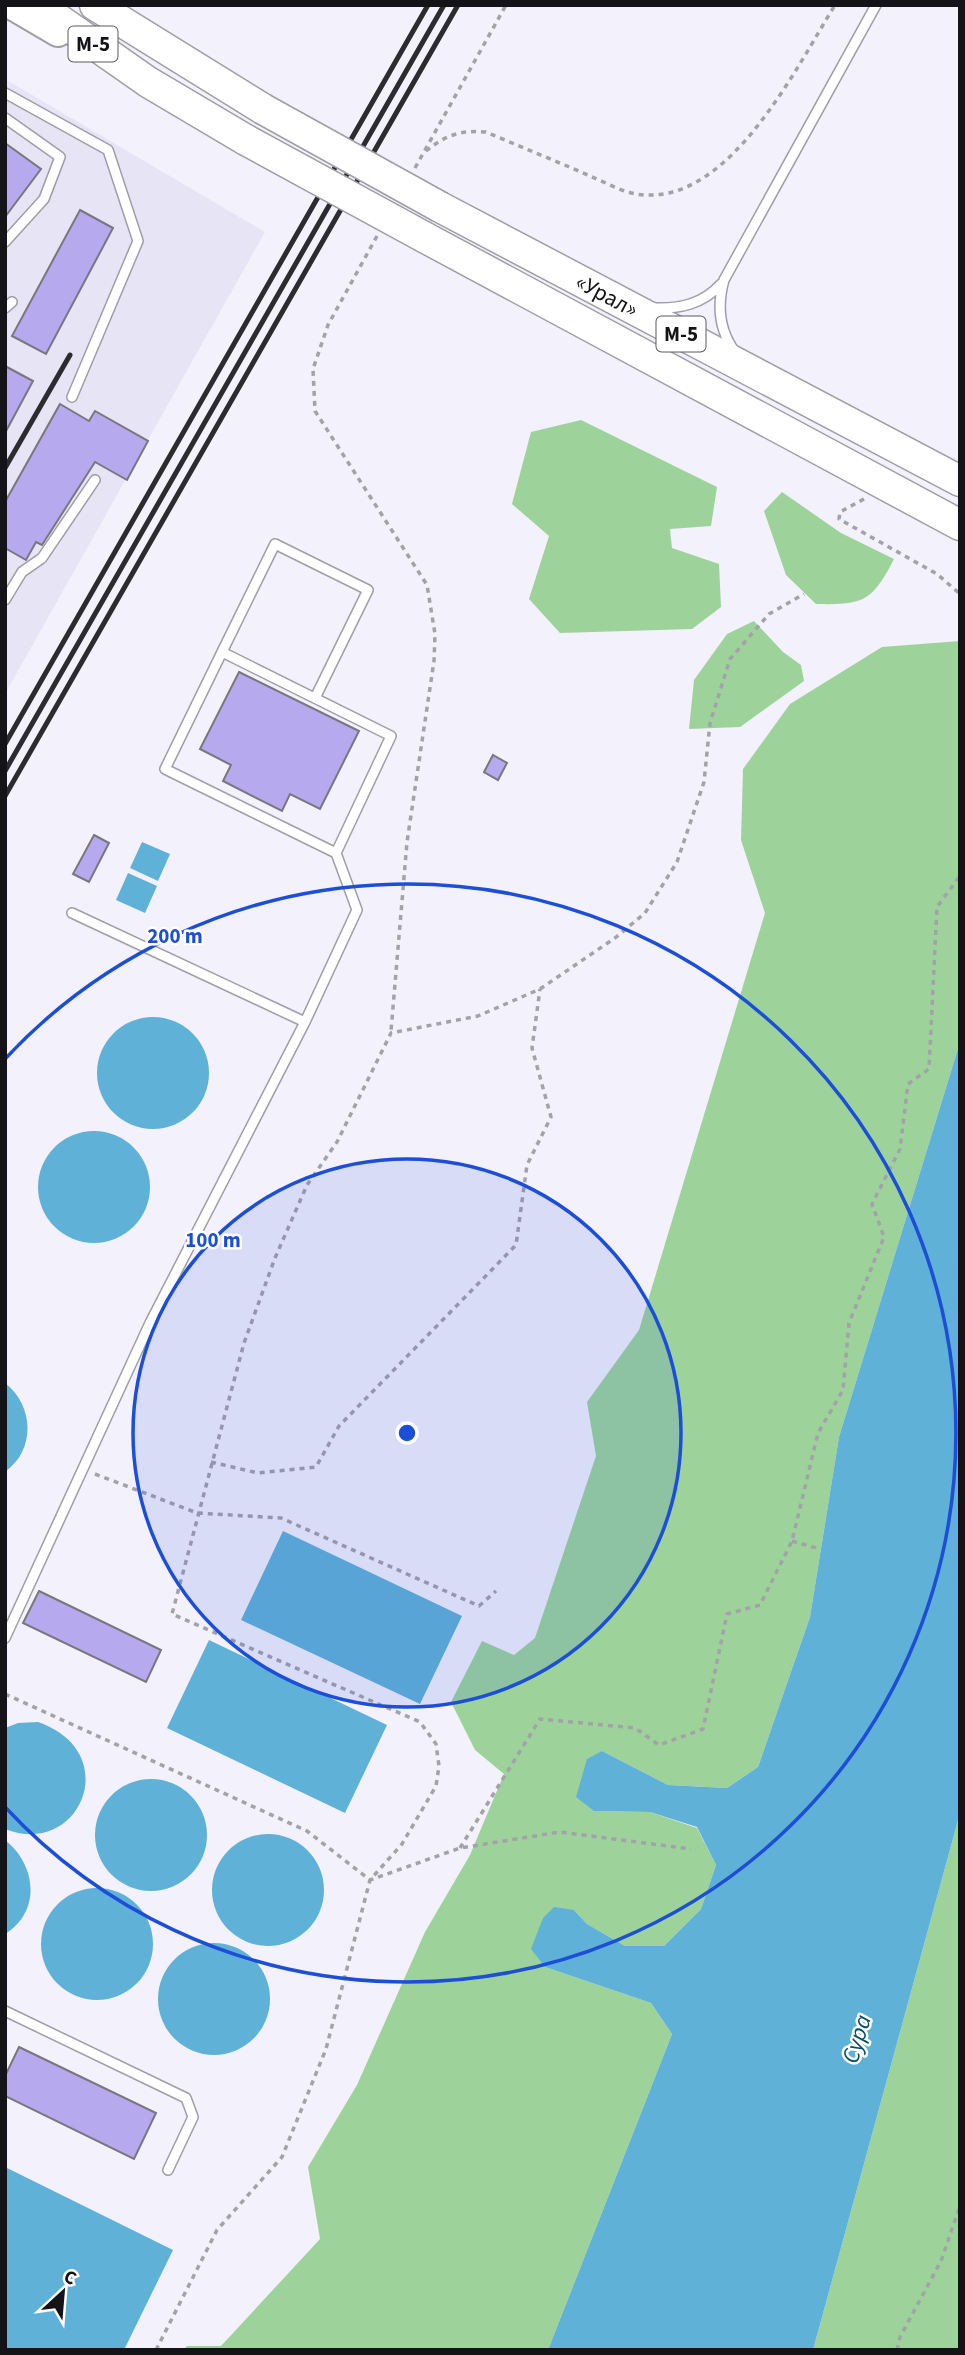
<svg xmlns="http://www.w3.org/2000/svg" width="965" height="2355" font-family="'Source Sans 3',sans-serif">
  <rect width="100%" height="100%" fill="#f3f1fb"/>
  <path fill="#e7e4f5" d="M5,79L265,232L5,694Z"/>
  <path fill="#9dd39b" d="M581,420L717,487L711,526L670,529L672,548L719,564L721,607L692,629L560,633L529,599L549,536L512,504L531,432Z
    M782,492L841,533L894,559C872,602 863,605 816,604L786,575L764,511Z
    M754,621L783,652L801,665L804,681L740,727L689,729L694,680L727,634Z
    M960,641V1042L839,1437L810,1617L758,1767L727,1788L668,1785L602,1751L594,1811L650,1812L697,1828L716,1865L701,1909L664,1946H625L587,1924L574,1910L545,1967L651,2003L672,2034L548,2350H183L187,2346H221L320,2239L308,2167L357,2085L425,1932L470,1855L504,1774L475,1750L451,1702L482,1641L514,1655L535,1638L596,1456L587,1402L639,1330L765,913L741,840L743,769L790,704L882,647Z
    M960,1813V2350H813Z"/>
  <path fill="#60b1d8" d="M142,842L170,854L158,881L130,868Z
    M128,873L157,886L145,913L116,900Z
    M97 1073a56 56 0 1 1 112 0a56 56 0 1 1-112 0Z
    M960,1042V1813L813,2350H548L672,2034L651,2003L545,1967L531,1949L543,1918L554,1907L574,1910L587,1924L625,1946H664L701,1909L716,1865L697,1827L650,1812L594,1811L576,1797L587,1759L602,1751L668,1785L727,1788L758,1767L810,1617L839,1437Z
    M38 1187a56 56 0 1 1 112 0a56 56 0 1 1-112 0Z
    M5,1383C34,1405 36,1450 5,1472Z
    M283,1531L462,1616L420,1704L241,1620Z
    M209,1640L387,1725L345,1813L167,1728Z
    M38,1722C125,1752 80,1859 5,1829V1728L18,1723Z
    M95 1835a56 56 0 1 1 112 0a56 56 0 1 1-112 0Z
    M212 1890a56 56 0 1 1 112 0a56 56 0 1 1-112 0Z
    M5,1840C36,1864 42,1911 5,1934Z
    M41 1944a56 56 0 1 1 112 0a56 56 0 1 1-112 0Z
    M158 1999a56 56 0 1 1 112 0a56 56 0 1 1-112 0Z
    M5,2167L173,2250L124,2350H5Z"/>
  <path fill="#b6a9ed" stroke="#78767f" stroke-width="2" d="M5,143L41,169L5,217Z
    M80,210L113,228L46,354L12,336Z
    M5,366L33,381L5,433Z
    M60,404L89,421L95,411L148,441L127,480L95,462L42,545L36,542L26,560L5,548V502Z
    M239,672L359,731L320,809L290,794L282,811L223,781L231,765L200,749Z
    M493,755L507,763L498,780L484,772Z
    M94,835L109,843L89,882L73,874Z
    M39,1591L161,1650L146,1682L23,1623Z
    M19,2047L156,2113L134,2159L5,2096V2076Z"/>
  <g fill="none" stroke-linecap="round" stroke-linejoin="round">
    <g stroke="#9f9ea6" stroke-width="12">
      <path id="service" d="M5,93L108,150L138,241L72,397
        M5,118L60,157L44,199L5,242
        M5,308L12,302
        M654,308C680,309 703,304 721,284
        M735,352C719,330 717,305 724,280L876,5
        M5,600L22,572L42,558L95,480
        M222,652L275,544L368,590L315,698
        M72,913L305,1022
        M5,1638L150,1323L305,1022L357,910L336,853L165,769L222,652L391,736L336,853
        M5,2011L186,2098L193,2117L168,2170"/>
    </g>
    <g stroke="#9f9ea6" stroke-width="32">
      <path id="primary" d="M12,5L58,32"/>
    </g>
    <g stroke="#9f9ea6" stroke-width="33">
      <g id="trunk">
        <path d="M38,5L148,82L246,140"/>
        <path d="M95,5L263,109"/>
        <path id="s1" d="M440,207L960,481"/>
        <path d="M424,237L960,525"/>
      </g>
    </g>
    <path stroke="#a3a1a9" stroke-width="3.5" stroke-dasharray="5 5" stroke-linecap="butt" d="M426,151C446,135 460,130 486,132C521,147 556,161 590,176C607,183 627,195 646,195C732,199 796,68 835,5
      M415,168L506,5
      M377,236L328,325L313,369L315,411L427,585L435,634L434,661L407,842L391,1031
      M864,499L840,512L839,519L937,574L960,594
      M211,1462L258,1473L316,1467L339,1426L516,1245L527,1165L551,1117L532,1048L540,989
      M95,1474L197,1513L281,1518L479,1606L496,1591
      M792,1541L820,1549
      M5,1694L307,1831L370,1880L460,1848L560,1832L691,1849
      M460,1848L540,1719L635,1728L659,1745L703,1729L727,1614L760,1605L792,1541L818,1433L843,1390L849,1323L884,1237L872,1204L900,1149L908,1084L929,1069L937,907L960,876
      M156,2350L217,2230L282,2157L326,2049L370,1880L402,1844L436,1786L439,1766L436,1744L420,1722L172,1614L244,1343L275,1258L307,1185L337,1142L391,1033L478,1016L540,989L615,938L645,913L677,862L704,782L710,723L730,659L769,614L804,594
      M897,2350L900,2337L941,2261L960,2206"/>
    <use href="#service" stroke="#fff" stroke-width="9"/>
    <use href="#primary" stroke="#fff" stroke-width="28"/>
    <use href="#trunk" stroke="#fff" stroke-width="30"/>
    <path stroke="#2c2b2f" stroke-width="5" d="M5,468L70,355
      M5,744L428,5
      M5,771L444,5
      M5,796L458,5"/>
    <g stroke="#9f9ea6" stroke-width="33" stroke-linecap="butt">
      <path id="trunk-bridge" d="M263,109L440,207
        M246,140L424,237"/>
    </g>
    <use href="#trunk-bridge" stroke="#fff" stroke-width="30"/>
  </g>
  <circle cx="407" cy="1433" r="274" fill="#1d4ed8" fill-opacity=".12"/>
  <g fill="none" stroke="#1d4ed8" stroke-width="3.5">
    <circle cx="407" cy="1433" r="274"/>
    <path d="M5 1059A549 549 0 1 1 5 1807"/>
  </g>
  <g text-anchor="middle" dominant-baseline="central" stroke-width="5" stroke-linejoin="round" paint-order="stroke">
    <g fill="#fff" stroke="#5a5a5d" stroke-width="2">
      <rect x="68.5" y="26.5" width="49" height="35" rx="5"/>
      <rect x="656.5" y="316.5" width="49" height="35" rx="5"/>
    </g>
    <g font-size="21" font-weight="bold" fill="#141317">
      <text x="93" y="44">М-5</text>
      <text x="681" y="334">М-5</text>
    </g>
    <g font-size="23" fill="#141317" stroke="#fff">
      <text stroke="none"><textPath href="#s1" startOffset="189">«Урал»</textPath></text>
    </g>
    <g font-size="24" font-style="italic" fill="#064c67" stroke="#fff">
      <text transform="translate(857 2039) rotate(-73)">Сура</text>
    </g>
  </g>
  <circle cx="407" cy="1433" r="10" fill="#1d4ed8" stroke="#fff" stroke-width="3.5"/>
  <g font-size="21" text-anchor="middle" font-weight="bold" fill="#1d4ed8" stroke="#fff" stroke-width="5" stroke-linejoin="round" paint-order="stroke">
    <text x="175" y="943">200 m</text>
    <text x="213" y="1247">100 m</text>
  </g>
  <rect width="965" height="2355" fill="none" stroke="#141317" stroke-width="14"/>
  <g transform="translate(63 2292) rotate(26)" stroke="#ffffff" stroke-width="5" paint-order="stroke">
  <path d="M0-5L12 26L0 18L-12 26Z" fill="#141317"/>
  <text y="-10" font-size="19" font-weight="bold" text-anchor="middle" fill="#141317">С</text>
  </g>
</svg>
